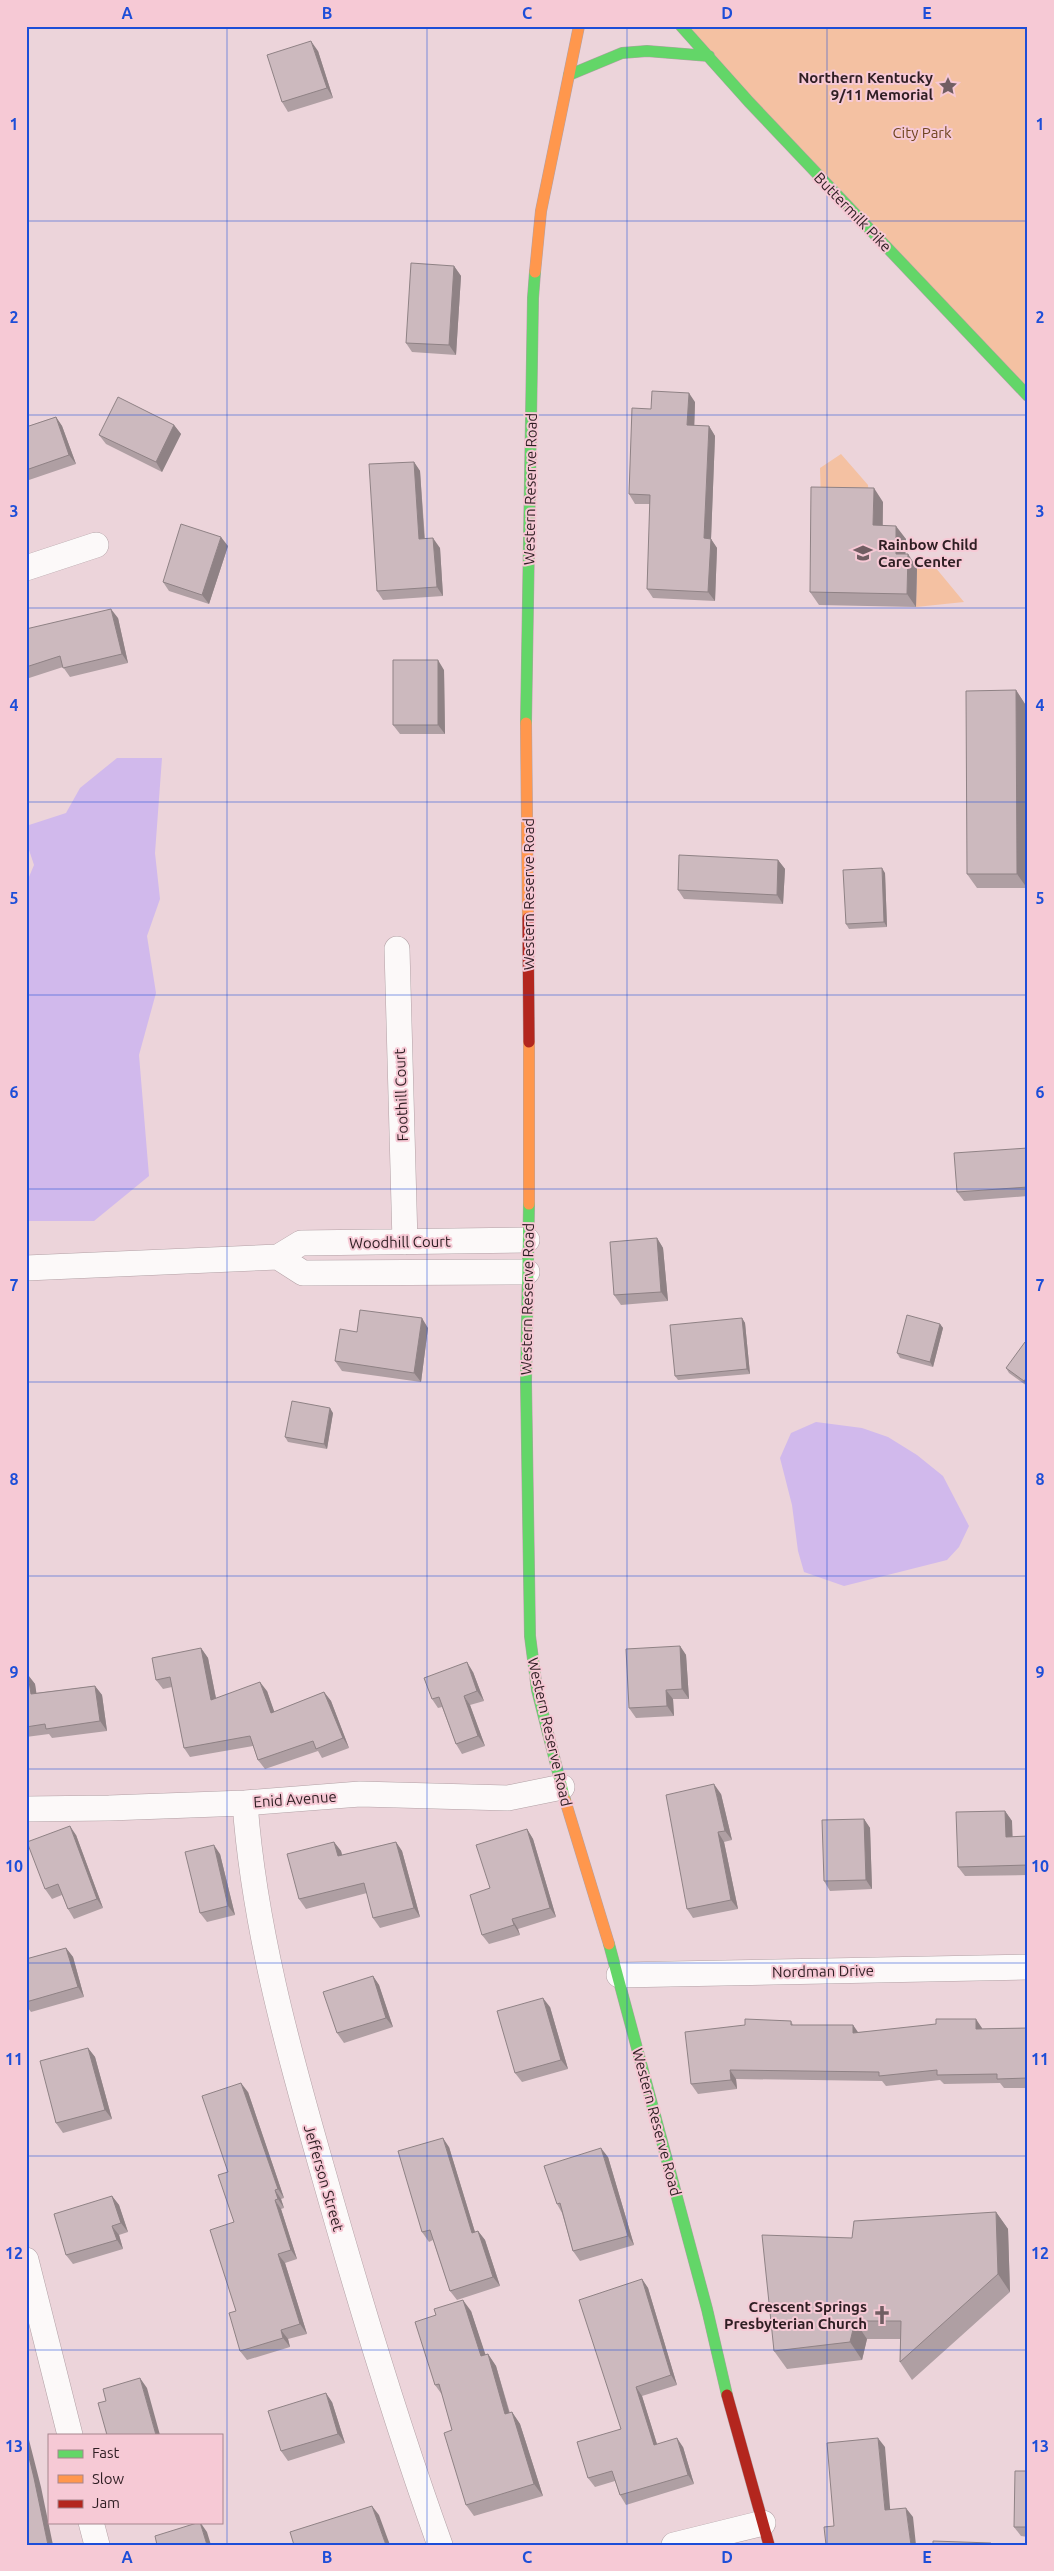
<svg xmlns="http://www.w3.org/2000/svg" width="1054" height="2571" font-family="Ubuntu,sans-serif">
  <rect width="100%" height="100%" fill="#ecd4da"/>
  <path fill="#f4c1a2" d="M681,26H1028V396Z
    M841,454L868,485L869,502L821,500L820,468Z
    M935,567L964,602L916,607L917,568Z"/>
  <path fill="#d1b9ec" d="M117,758H162L155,853L160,899L147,936L156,993L139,1055L149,1176L94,1221H26V884L34,865L26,841V826L66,813L80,788Z
    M816,1422L862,1428L888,1437L917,1455L943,1476L969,1526L959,1547L947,1560L844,1586L804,1572L798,1551L792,1505L780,1458L791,1433Z"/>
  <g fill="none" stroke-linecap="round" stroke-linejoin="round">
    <g stroke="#b2a0a5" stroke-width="26">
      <path id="street" d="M26,568L96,545
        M397,949L405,1242
        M278,1257L303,1273L527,1272
        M26,1268L278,1257L301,1243L527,1240
        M245,1803C254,1926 287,2046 321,2165C357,2293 395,2420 440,2545
        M26,1809L109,1808L245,1803L360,1794L508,1798L562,1787
        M619,1975L1028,1967
        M26,2260L70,2435
        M91,2522L97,2545
        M674,2545L763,2523"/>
    </g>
    <g stroke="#b2a0a5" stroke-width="12">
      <path id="fast" d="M681,26L749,102L1028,396
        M569,75L622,53L647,51L709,56
        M526,723L533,298L535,272
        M529,1204L526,1382L530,1636L537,1690L565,1800
        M609,1944L707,2309L727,2395"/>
    </g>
    <g stroke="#b2a0a5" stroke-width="12">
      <path id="slow" d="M535,272L541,211L579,26
        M526,723L528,918
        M529,1204V1042
        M565,1800L609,1944"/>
    </g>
    <g stroke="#b2a0a5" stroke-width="12">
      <path id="jam" d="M528,918L529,1042
        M727,2395L769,2545"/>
    </g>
    <use href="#street" stroke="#fcf9f9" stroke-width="25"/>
    <use href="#fast" stroke="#63d668" stroke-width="11"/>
    <use href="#slow" stroke="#ff974d" stroke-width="11"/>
    <use href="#jam" stroke="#b3261e" stroke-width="11"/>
  </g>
  <path fill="#af9fa3" d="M318,51L333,98L288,112L282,102Z
    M454,266L461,276L456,355L412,352L406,343Z
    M695,402L694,426H709L715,436L711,539L717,548L715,601L653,598L647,589L650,504H635L629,494L651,409Z
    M56,417L62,426L76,464L26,481V427Z
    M174,425L181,434L162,472L106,444L99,435Z
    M414,462L420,471L425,539L440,548L443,596L383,600L377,591Z
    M883,502V525L906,539L905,554H908L917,568L916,607L819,605L810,592Z
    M228,546L209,604L169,591L163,582Z
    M118,618L128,663L70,677L63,667L26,679V629Z
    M444,670L445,734H400L393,725Z
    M1016,690L1025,704L1027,888H977L967,874Z
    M778,860L785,869L783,904L684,899L678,890Z
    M885,873L887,927L849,929L846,924Z
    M1028,1148V1196L964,1201L957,1192Z
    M657,1238L663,1248L668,1301L621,1305L614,1295Z
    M742,1318L745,1323L750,1374L678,1380L675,1376Z
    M940,1324L943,1328L933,1367L900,1358L897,1353Z
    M428,1328L421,1382L342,1371L335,1361L357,1332Z
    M1028,1344V1385L1027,1386L1009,1373L1006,1368Z
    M333,1413L327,1449L288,1442L285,1437Z
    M680,1646L686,1655L689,1699H673L674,1716L636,1718L629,1708Z
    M201,1648L208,1658L216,1698L267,1691L274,1712L324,1692L331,1701L349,1748L322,1758L318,1751L265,1769L258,1760L253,1746L190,1757L184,1748L172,1687L163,1689L156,1680Z
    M473,1672L484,1701L470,1705L485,1746L462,1754L456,1744L442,1707L438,1708L432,1699Z
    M26,1675H28L35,1684L36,1693L95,1686L102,1695L107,1731L52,1738L49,1734L26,1737Z
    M721,1794L732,1840L724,1842L738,1909L693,1918L687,1909Z
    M1005,1811L1012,1821V1837L1028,1836V1875L965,1876L958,1867Z
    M864,1819L870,1828L872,1889L830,1891L824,1881Z
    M527,1829L533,1839L556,1917L518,1929L520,1935L489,1944L482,1935L490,1888Z
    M76,1835L103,1908L74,1919L68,1909L62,1895L52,1899L45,1889Z
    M334,1842L341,1851L342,1855L396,1842L402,1851L420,1917L380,1928L373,1918L367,1893L306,1909L299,1899Z
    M220,1854L235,1915L207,1922L200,1913Z
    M66,1948L73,1957L84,1997L31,2012L26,2005V1959Z
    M373,1976L379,1985L393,2027L344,2043L337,2033Z
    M550,2007L568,2069L522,2082L515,2073Z
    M791,2021L793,2025H853L858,2032L982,2028V2029L1028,2028V2088H1004L1000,2083L944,2084L940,2080L886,2086L882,2081L736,2079L737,2089L698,2094L691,2084Z
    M88,2048L95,2057L112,2119L63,2133L56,2123Z
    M248,2092L284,2198L281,2199L284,2208L281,2209L297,2259L285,2263L307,2334L288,2339L290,2347L247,2360L240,2351L236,2311L234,2222Z
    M449,2147L475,2232L478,2231L485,2240L500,2286L457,2300L450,2291L433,2240L429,2242L422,2232Z
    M608,2157L634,2245L580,2261L573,2251L562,2213L557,2204Z
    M112,2196L119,2205L128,2232L119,2235L123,2249L73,2264L66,2255Z
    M996,2212L1008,2229L1010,2292L912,2380L900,2362V2339H867L862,2360L787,2369L774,2351L852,2238Z
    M642,2279L648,2288L677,2385L642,2396L657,2444L683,2447L694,2484L626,2505L620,2495L615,2481L595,2487L588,2478L621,2429Z
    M471,2311L485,2355L488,2354L496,2366L510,2413L512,2412L520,2424L543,2496L474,2516L466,2505L452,2430L443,2396L435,2385Z
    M332,2402L345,2443L288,2461L281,2451Z
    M1028,2471V2537L1021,2536L1014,2527Z"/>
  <path fill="#8f8285" d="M311,41L318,51L333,98L327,88Z
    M454,266L461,276L456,355L449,345Z
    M689,393L695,402L694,435L687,425Z
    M56,417L62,426L76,464L69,455Z
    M174,425L181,434L162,472L156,462Z
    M709,426L715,436L711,539L717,548L715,601L708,592L704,538Z
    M414,462L420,471L425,548L419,539Z
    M874,488L883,502L882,539L873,525Z
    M896,526L906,539L905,567L896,554Z
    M221,537L228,546L209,604L202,595Z
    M433,538L440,548L443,596L437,587Z
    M908,554L917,568L916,607L907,594Z
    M111,609L118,618L128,663L122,654Z
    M438,660L444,670L445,734L438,725Z
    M1016,690L1025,704L1027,888L1017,874Z
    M778,860L785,869L783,904L777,895Z
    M882,868L885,873L887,927L884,922Z
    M657,1238L663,1248L668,1301L661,1292Z
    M422,1318L428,1328L421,1382L414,1373Z
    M742,1318L745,1323L750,1374L747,1369Z
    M940,1324L943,1328L933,1367L930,1362Z
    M1028,1376V1385L1027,1386L1024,1381Z
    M330,1408L333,1413L327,1449L324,1444Z
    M680,1646L686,1655L689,1699L682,1689Z
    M201,1648L208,1658L218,1709L211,1700Z
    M467,1662L473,1672L484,1701L477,1691Z
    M28,1675L35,1684L38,1703L31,1694Z
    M260,1682L267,1691L278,1722L271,1713Z
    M95,1686L102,1695L107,1731L100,1721Z
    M666,1690L673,1699L674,1716L667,1706Z
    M324,1692L331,1701L349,1748L343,1738Z
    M464,1696L470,1705L485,1746L478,1736Z
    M714,1784L721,1794L732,1840L725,1831Z
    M1005,1811L1012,1821L1013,1846L1006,1837Z
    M864,1819L870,1828L872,1889L866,1880Z
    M70,1826L76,1835L103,1908L97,1899Z
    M527,1829L533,1839L556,1917L550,1908Z
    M718,1832L724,1842L738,1909L731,1900Z
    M334,1842L341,1851L345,1866L338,1856Z
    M396,1842L402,1851L420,1917L414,1908Z
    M214,1845L220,1854L235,1915L228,1906Z
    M512,1919L518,1929L520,1935L514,1925Z
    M66,1948L73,1957L84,1997L78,1987Z
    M373,1976L379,1985L393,2027L386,2018Z
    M543,1998L550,2007L568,2069L561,2060Z
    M976,2019L982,2028L983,2038L976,2029Z
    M853,2025L859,2034L853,2033Z
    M88,2048L95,2057L112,2119L105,2110Z
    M730,2070L736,2079L737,2089L731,2080Z
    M241,2083L248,2092L284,2198L278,2189Z
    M443,2138L449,2147L478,2242L472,2233Z
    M601,2148L608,2157L634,2245L628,2236Z
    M275,2190L281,2199L284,2208L278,2199Z
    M112,2196L119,2205L128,2232L121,2223Z
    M275,2200L281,2209L297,2259L291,2250Z
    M996,2212L1008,2229L1010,2292L998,2274Z
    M112,2226L119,2235L123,2249L117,2240Z
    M478,2231L485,2240L500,2286L493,2277Z
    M278,2254L285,2263L307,2334L300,2324Z
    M642,2279L648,2288L677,2385L671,2375Z
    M463,2300L471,2311L490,2368L481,2356Z
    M855,2321L867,2339L862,2360L850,2342Z
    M281,2330L288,2339L290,2347L283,2338Z
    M488,2354L496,2366L513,2426L505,2414Z
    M140,2378L147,2388L160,2435H156Z
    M636,2387L642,2396L660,2454L654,2445Z
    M326,2393L332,2402L345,2443L338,2434Z
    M512,2412L520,2424L543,2496L534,2484Z
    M26,2433L28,2436L41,2487L53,2545H48L26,2445Z
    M677,2438L683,2447L694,2484L688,2475Z
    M878,2438L885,2447L891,2519L885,2510Z
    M372,2506L379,2515L390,2545H386Z
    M906,2508L913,2517L916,2545H911Z
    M200,2522L207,2532L211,2545H207Z"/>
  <path fill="#ccb9be" stroke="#8f8285" d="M311,41L327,88L282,102L267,55Z
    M411,263L454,266L449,345L406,343Z
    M652,391L689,393L687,425L709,426L704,538L711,539L708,592L647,589L650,495L629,494L632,408L651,409Z
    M118,397L174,425L156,462L99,435Z
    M56,417L69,455L26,470V427Z
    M414,462L419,539L433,538L437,587L377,591L369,464Z
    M811,487L874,488L873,525L896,526V554H908L907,594L810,592Z
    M181,524L221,537L202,595L163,582Z
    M111,609L122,654L63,668L60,656L26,667V629Z
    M393,660H438V725H393Z
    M1016,690L1017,874H967L966,691Z
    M679,855L778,860L777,895L678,890Z
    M882,868L884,922L846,924L843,870Z
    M1028,1148V1187L957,1192L954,1153Z
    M657,1238L661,1292L614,1295L610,1242Z
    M360,1310L422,1318L414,1373L335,1361L340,1329L357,1332Z
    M907,1315L940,1324L930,1362L897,1353Z
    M742,1318L747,1369L675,1376L670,1325Z
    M1025,1342L1028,1344V1376L1024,1381L1006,1368Z
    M292,1401L330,1408L324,1444L285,1437Z
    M680,1646L682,1689L666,1690L667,1706L629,1708L626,1649Z
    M201,1648L211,1700L260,1682L271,1713L324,1692L343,1738L316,1749L313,1741L258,1760L250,1736L184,1748L170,1677L156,1680L152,1658Z
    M467,1662L477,1691L464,1696L478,1736L456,1744L439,1697L432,1699L424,1678Z
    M26,1675H28L31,1694L95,1686L100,1721L46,1729L45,1724L26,1727Z
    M714,1784L725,1831L718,1832L731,1900L687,1909L666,1795Z
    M1005,1811L1006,1837L1028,1836V1865L958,1867L956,1812Z
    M864,1819L866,1880L824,1881L822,1820Z
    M70,1826L97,1899L68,1909L58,1884L45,1889L27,1842Z
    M527,1829L550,1908L512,1919L514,1925L482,1935L470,1895L490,1888L476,1845Z
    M334,1842L338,1856L396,1842L414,1908L373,1918L364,1883L299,1899L287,1854Z
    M214,1845L228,1906L200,1913L185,1852Z
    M66,1948L78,1987L26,2002V1959Z
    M373,1976L386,2018L337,2033L323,1992Z
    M543,1998L561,2060L515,2073L497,2011Z
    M745,2019L791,2021V2025H853V2033L936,2024V2019H976V2029L1028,2028V2078L997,2079V2074L937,2075V2070L879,2076V2072L730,2070L731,2080L691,2084L685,2032L745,2025Z
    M88,2048L105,2110L56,2123L40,2061Z
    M241,2083L278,2189L275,2190L278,2199L275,2200L291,2250L278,2254L300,2324L281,2330L283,2338L240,2351L229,2313L236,2311L210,2230L234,2222L218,2175L228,2172L202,2096Z
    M443,2138L472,2233L478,2231L493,2277L450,2291L430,2230L422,2232L398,2151Z
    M601,2148L628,2236L573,2251L560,2203L557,2204L544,2166Z
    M112,2196L121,2223L112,2226L117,2240L66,2255L54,2214Z
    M996,2212L998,2274L900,2362L901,2321H855L850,2342L774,2351L762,2235L852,2238L854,2221Z
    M642,2279L671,2375L636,2387L654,2445L677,2438L688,2475L620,2495L612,2471L588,2478L577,2442L621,2429L579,2300Z
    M463,2300L481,2356L488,2354L505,2414L512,2412L534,2484L466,2505L444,2433L452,2430L439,2384L435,2385L415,2322L436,2315L434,2309Z
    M140,2378L156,2435H107L98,2403L106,2401L103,2389Z
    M326,2393L338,2434L281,2451L268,2411Z
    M878,2438L885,2510L906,2508L911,2545H826L824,2527L834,2526L827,2443Z
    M26,2445L34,2478L48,2545H26Z
    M1015,2471H1028V2527H1014Z
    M372,2506L386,2545H294L290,2532Z
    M200,2522L207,2545H157L155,2536Z
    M933,2541L991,2543V2545H933Z"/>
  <path fill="none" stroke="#1d4ed8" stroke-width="1" stroke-opacity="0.55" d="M227,26V2545M427,26V2545M627,26V2545M827,26V2545M26,221H1028M26,415H1028M26,608H1028M26,802H1028M26,995H1028M26,1189H1028M26,1382H1028M26,1576H1028M26,1769H1028M26,1963H1028M26,2156H1028M26,2350H1028"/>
  <defs>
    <g id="sight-bare" transform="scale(1.5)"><path d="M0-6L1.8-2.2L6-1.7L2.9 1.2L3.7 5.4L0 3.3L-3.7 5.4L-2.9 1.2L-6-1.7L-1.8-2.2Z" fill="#715e63" stroke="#f6c9d5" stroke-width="2.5" paint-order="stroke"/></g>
    <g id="school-bare" transform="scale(1.5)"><path d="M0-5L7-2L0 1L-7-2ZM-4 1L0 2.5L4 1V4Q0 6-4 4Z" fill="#715e63" stroke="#f6c9d5" stroke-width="2.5" paint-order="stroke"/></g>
    <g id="church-bare" transform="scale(1.5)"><path d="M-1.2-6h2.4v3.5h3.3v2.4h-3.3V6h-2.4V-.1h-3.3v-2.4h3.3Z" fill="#715e63" stroke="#f6c9d5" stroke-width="2.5" paint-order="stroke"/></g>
  </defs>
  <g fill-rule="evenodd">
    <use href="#sight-bare" x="948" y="86"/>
    <use href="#school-bare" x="863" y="553"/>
    <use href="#church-bare" x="882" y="2315"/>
  </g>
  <g text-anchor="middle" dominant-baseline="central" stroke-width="4" stroke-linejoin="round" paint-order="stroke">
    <g font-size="15" font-weight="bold" fill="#2f1e23" stroke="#f6c9d5" text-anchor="end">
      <text x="933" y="77">Northern Kentucky<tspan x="933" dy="17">9/11 Memorial</tspan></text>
      <text x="878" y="544" text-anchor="start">Rainbow Child<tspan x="878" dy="17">Care Center</tspan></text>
      <text x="867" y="2306">Crescent Springs<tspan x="867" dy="17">Presbyterian Church</tspan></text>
    </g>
    <g font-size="15" fill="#6f4520" stroke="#f6c9d5">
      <text x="922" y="132">City Park</text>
    </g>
    <g font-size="15" fill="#2f1e23" stroke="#f6c9d5">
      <text transform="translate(853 212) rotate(46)">Buttermilk Pike</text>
      <text transform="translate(530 489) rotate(-89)">Western Reserve Road</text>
      <text transform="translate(528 894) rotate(-90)">Western Reserve Road</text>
      <text transform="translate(401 1095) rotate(-92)">Foothill Court</text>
      <text transform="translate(400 1242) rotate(-1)">Woodhill Court</text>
      <text transform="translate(527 1299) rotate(-89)">Western Reserve Road</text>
      <text transform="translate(550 1732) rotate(77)">Western Reserve Road</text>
      <text transform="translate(295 1799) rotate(-4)">Enid Avenue</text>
      <text transform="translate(823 1971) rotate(-1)">Nordman Drive</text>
      <text transform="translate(657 2122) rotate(75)">Western Reserve Road</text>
      <text transform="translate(324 2178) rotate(74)">Jefferson Street</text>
    </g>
  </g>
  <rect width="1054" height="2571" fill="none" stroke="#f6c9d5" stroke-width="55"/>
  <rect x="48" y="2434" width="175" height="90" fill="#f6c9d5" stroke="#a6858e"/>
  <rect x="58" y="2450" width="25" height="8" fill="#63d668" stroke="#a6858e"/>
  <text x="92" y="2458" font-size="15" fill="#2f1e23">Fast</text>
  <rect x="58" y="2475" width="25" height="8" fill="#ff974d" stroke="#a6858e"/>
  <text x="92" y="2484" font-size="15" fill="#2f1e23">Slow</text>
  <rect x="58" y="2500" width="25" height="8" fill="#b3261e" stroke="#a6858e"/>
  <text x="92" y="2508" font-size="15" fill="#2f1e23">Jam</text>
  <rect x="28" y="28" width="998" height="2516" fill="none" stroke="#1d4ed8" stroke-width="2"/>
  <g font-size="16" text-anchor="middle" font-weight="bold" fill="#1d4ed8">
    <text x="127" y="19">A</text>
    <text x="327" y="19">B</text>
    <text x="527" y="19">C</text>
    <text x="727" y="19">D</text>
    <text x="927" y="19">E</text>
    <text x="14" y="130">1</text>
    <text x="1040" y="130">1</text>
    <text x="14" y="323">2</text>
    <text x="1040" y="323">2</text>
    <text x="14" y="517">3</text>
    <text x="1040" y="517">3</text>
    <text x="14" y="711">4</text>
    <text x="1040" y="711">4</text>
    <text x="14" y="904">5</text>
    <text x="1040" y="904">5</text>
    <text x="14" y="1098">6</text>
    <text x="1040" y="1098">6</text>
    <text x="14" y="1291">7</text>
    <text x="1040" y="1291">7</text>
    <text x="14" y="1485">8</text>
    <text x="1040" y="1485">8</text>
    <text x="14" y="1678">9</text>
    <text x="1040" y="1678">9</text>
    <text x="14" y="1872">10</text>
    <text x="1040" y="1872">10</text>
    <text x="14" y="2065">11</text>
    <text x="1040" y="2065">11</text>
    <text x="14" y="2259">12</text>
    <text x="1040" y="2259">12</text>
    <text x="14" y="2452">13</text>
    <text x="1040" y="2452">13</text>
    <text x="127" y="2563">A</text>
    <text x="327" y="2563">B</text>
    <text x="527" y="2563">C</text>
    <text x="727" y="2563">D</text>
    <text x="927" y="2563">E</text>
  </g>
</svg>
